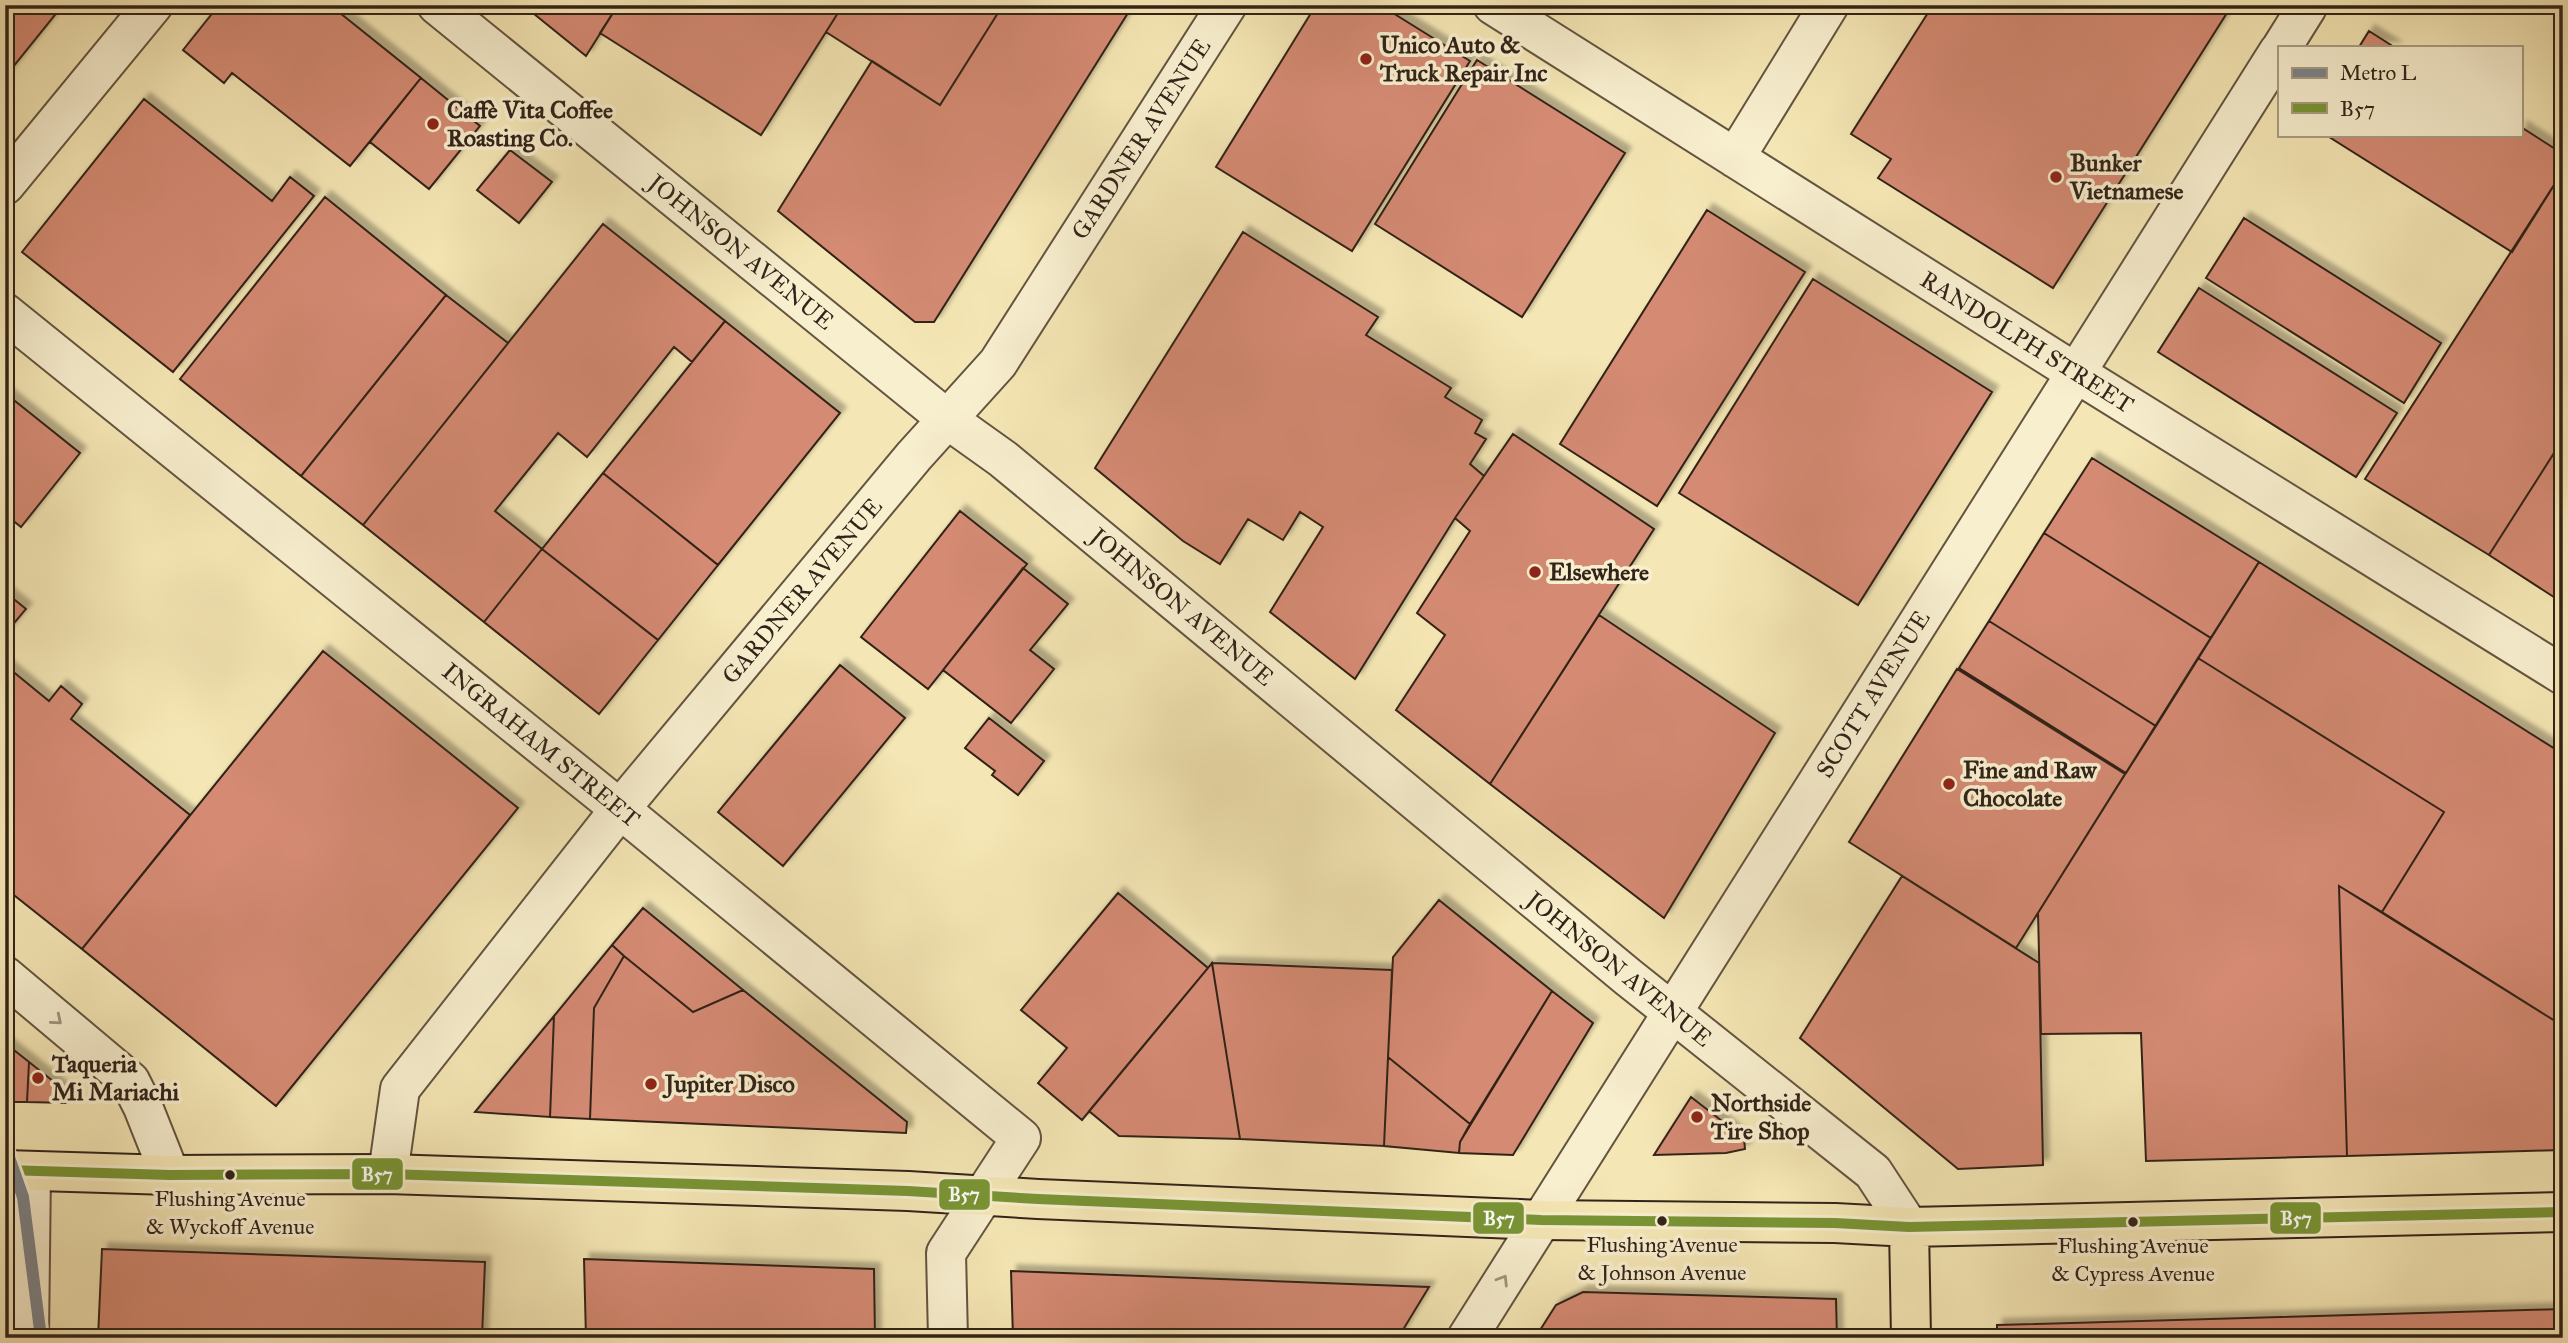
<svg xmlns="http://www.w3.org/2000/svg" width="2568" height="1343" font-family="'IM FELL Great Primer',serif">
  <defs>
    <filter id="shadow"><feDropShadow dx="6" dy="-6" stdDeviation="2" flood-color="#0004"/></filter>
  </defs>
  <rect width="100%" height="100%" fill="#f5e7b5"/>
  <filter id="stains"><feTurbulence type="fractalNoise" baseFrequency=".00286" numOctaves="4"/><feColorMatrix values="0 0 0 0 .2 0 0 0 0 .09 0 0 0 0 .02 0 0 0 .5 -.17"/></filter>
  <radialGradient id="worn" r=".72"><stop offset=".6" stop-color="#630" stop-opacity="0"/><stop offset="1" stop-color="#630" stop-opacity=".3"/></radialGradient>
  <path fill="#d48a73" stroke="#322319" stroke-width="2" filter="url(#shadow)" d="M5,5H63L5,77Z
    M219,5H330L421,78L350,166L232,73L224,83L183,50Z
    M523,5H618L586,56Z
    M618,5H843L761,135L600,33Z
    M843,5H1003L940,105L826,32Z
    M1003,5H1133L934,322H915L778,211L872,61L940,105Z
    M1316,5H1380L1470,61L1352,251L1216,167Z
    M1933,5H2232L2053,288L1878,178L1891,159L1851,134Z
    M2369,31L2394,47H2359Z
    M1477,60L1625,153L1522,317L1375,224Z
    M421,78L480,126L429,189L370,142Z
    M144,99L272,201L290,177L314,196L173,372L22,252Z
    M2521,127L2563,154V171L2512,252L2326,135H2521Z
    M510,150L552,182L519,223L477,190Z
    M2563,171V439L2489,555L2365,479Z
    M325,197L446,295L301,476L180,379Z
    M1707,210L1805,272L1657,506L1560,444Z
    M2244,218L2441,343L2404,403L2206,278Z
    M603,224L725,321L692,362L674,347L587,457L558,433L495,511L542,549L484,622L363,525Z
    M1243,232L1378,317L1366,335L1451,388L1445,397L1482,420L1475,433L1486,439L1470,464L1484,476L1455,518L1355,679L1270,612L1323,527L1300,512L1283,540L1248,519L1220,564L1183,541L1095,468Z
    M1813,279L1992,392L1858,605L1679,493Z
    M2199,288L2397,413L2356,477L2158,352Z
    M446,295L508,343L363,525L301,476Z
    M725,321L840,413L718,565L603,473Z
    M5,393L80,453L21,527L5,514Z
    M1513,434L1654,529L1490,784L1396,710L1445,635L1417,613L1470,531L1455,518Z
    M2563,439V603L2489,555Z
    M2092,458L2259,562L2211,638L2044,533Z
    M603,473L718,565L658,640L542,549Z
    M960,511L1027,564L928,689L861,637Z
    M2044,533L2211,638L2156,726L1989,621Z
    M542,549L658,640L599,714L484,622Z
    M2259,562L2563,754V1026L2382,912L2444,812L2198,658Z
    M1023,568L1068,604L1030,650L1054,669L1011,723L943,670Z
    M5,592L26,609L5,634Z
    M1599,615L1775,733L1664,918L1490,784Z
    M1989,621L2156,726L2126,773L1959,668Z
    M323,651L518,808L276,1106L82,949Z
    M2198,658L2444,812L2382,912L2339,886L2347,1156L2146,1161L2141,1033L2041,1034L2038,913Z
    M5,665L49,701L61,686L82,704L71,719L190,815L82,949L5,888Z
    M840,665L905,718L783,866L718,812Z
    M1957,669L2125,774L2016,948L1849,842Z
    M989,718L1044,761L1018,795L992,775L995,771L965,748Z
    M1902,876L2039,963L2043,1165L1958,1169L1800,1038Z
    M2339,886L2563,1026V1150L2347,1156Z
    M1118,893L1208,968L1082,1120L1038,1083L1067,1048L1021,1010Z
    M1439,900L1552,991L1470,1124L1388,1057L1393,957Z
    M643,908L743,990L693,1012L624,956L612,945Z
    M612,945L624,956L594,1008L590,1119L550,1117L554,1016Z
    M624,956L693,1012L743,990L907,1122L906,1133L590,1119L594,1008Z
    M1212,963L1240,1139L1119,1136L1089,1111Z
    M1212,963L1392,970L1384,1146L1240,1139Z
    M1552,991L1593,1023L1513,1155L1459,1153L1460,1142Z
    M554,1016L550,1117L475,1112Z
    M5,1043L29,1062L27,1102H5Z
    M1388,1057L1470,1124L1460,1142L1459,1153L1384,1146Z
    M29,1062L68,1093V1103L27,1102Z
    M1691,1097L1744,1138L1745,1149L1726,1153L1654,1155Z
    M102,1249L485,1262L482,1338H98Z
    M584,1259L874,1269L875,1338H586Z
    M1011,1271L1429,1287L1398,1338H1013Z
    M1583,1292L1836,1299L1837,1338H1535L1556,1305Z
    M2563,1309V1338H1997V1325Z"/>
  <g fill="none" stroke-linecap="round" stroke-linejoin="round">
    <g stroke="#635440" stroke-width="42">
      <path id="minor" d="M437,5L947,419L1003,459L1628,977L1873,1172L1909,1227
        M1493,5L2076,373L2563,675
        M2282,47L2307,7
        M1735,158L1829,5
        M5,185L153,5
        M5,313L620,809L1021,1138L946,1253L948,1338
        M5,976L130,1081L143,1107L170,1175
        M388,1174L400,1089L620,809L914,456L998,363L1227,5
        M29,1338L31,1171
        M1467,1338L2279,51"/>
    </g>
    <g stroke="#322319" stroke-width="42">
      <path id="major" d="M5,1170L170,1175L388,1174L908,1191L1038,1199L1541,1220L1835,1223L1909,1227L2563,1212
        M1909,1227L1911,1338"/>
    </g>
    <use href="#minor" stroke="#f8efcf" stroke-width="38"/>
    <use href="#major" stroke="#f5e7b5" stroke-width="38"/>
    <g stroke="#f8efcf" stroke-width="16">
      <path id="bus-1" d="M5,1170L170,1175L388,1174L908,1191L1038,1199L1541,1220L1835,1223L1909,1227L2563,1212"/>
    </g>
    <use href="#bus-1" stroke="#799534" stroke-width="10"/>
    <g stroke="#f8efcf" stroke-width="18">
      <path id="metro-1" d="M5,1146L23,1197L41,1338"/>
    </g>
    <use href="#metro-1" stroke="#7c858c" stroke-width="12"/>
  </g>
  <defs><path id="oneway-chevron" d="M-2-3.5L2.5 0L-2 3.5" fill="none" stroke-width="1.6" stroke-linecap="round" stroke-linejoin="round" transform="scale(1.75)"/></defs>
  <g stroke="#9f937d">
    <use href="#oneway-chevron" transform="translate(57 1020) rotate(40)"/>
    <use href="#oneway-chevron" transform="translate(1503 1280) rotate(-58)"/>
  </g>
  <g fill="#8f2418" stroke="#f8efcf" stroke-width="2.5">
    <circle cx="1366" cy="59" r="7"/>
    <circle cx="433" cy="124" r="7"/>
    <circle cx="2056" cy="177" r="7"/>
    <circle cx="1535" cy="572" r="7"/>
    <circle cx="1949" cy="784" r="7"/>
    <circle cx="38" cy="1078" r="7"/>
    <circle cx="651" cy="1084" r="7"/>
    <circle cx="1697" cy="1117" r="7"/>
  </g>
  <g fill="#322319" stroke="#f8efcf" stroke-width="2.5">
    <circle cx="230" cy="1175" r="6"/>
    <circle cx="1662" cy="1221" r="6"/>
    <circle cx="2133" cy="1222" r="6"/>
  </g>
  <g text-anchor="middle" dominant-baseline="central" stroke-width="7" stroke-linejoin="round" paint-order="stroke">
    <g font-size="22" fill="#322319" stroke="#f8efcf">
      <text x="230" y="1198">Flushing Avenue<tspan x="230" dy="28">&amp; Wyckoff Avenue</tspan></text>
      <text x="1662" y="1244">Flushing Avenue<tspan x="1662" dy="28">&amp; Johnson Avenue</tspan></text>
      <text x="2133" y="1245">Flushing Avenue<tspan x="2133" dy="28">&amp; Cypress Avenue</tspan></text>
    </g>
    <g font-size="24" font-weight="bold" fill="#322319" stroke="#f8efcf" text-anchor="start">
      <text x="1380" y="45">Unico Auto &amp;<tspan x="1380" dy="28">Truck Repair Inc</tspan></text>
      <text x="447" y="110">Caffè Vita Coffee<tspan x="447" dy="28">Roasting Co.</tspan></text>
      <text x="2070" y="163">Bunker<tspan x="2070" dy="28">Vietnamese</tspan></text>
      <text x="1549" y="572">Elsewhere</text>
      <text x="1963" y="770">Fine and Raw<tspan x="1963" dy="28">Chocolate</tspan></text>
      <text x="52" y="1064">Taqueria<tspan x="52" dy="28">Mi Mariachi</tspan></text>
      <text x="665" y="1084">Jupiter Disco</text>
      <text x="1711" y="1103">Northside<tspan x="1711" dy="28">Tire Shop</tspan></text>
    </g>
    <g font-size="24" fill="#322319" stroke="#f8efcf">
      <text transform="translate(1141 139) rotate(-57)">GARDNER AVENUE</text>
      <text transform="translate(741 252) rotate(39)">JOHNSON AVENUE</text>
      <text transform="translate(2027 342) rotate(32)">RANDOLPH STREET</text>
      <text transform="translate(802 591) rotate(-50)">GARDNER AVENUE</text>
      <text transform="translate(1182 607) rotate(40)">JOHNSON AVENUE</text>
      <text transform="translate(1873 694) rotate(-58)">SCOTT AVENUE</text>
      <text transform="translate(541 745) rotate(39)">INGRAHAM STREET</text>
      <text transform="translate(1619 969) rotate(39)">JOHNSON AVENUE</text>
    </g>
  </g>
  <g stroke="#f8efcf" stroke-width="2.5">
    <rect x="351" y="1157" width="53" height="34" rx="7" fill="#799534"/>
    <rect x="938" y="1178" width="53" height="33" rx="7" fill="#799534"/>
    <rect x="2269" y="1201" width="53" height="34" rx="7" fill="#799534"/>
    <rect x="1472" y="1201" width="53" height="34" rx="7" fill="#799534"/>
  </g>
  <g font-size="19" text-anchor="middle" font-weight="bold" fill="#fff">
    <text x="377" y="1181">B57</text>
    <text x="964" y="1201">B57</text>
    <text x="2296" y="1225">B57</text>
    <text x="1499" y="1225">B57</text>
  </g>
  <rect width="2568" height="1343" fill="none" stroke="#f5e7b5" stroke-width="28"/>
  <rect x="7" y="7" width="2554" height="1329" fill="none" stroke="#322319" stroke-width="3.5"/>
  <rect x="14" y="14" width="2540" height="1315" fill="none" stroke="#322319" stroke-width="2"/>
  <rect x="2278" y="46" width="245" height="91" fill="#f8efcf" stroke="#a99d86" stroke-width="2"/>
  <rect x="2292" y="68" width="35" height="10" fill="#7c858c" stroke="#a99d86" stroke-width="2"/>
  <text x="2340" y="80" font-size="21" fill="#322319">Metro L</text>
  <rect x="2292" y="103" width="35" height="10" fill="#799534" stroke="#a99d86" stroke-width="2"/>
  <text x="2340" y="116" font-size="21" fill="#322319">B57</text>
  <rect width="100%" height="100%" filter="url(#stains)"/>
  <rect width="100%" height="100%" fill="url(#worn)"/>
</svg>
